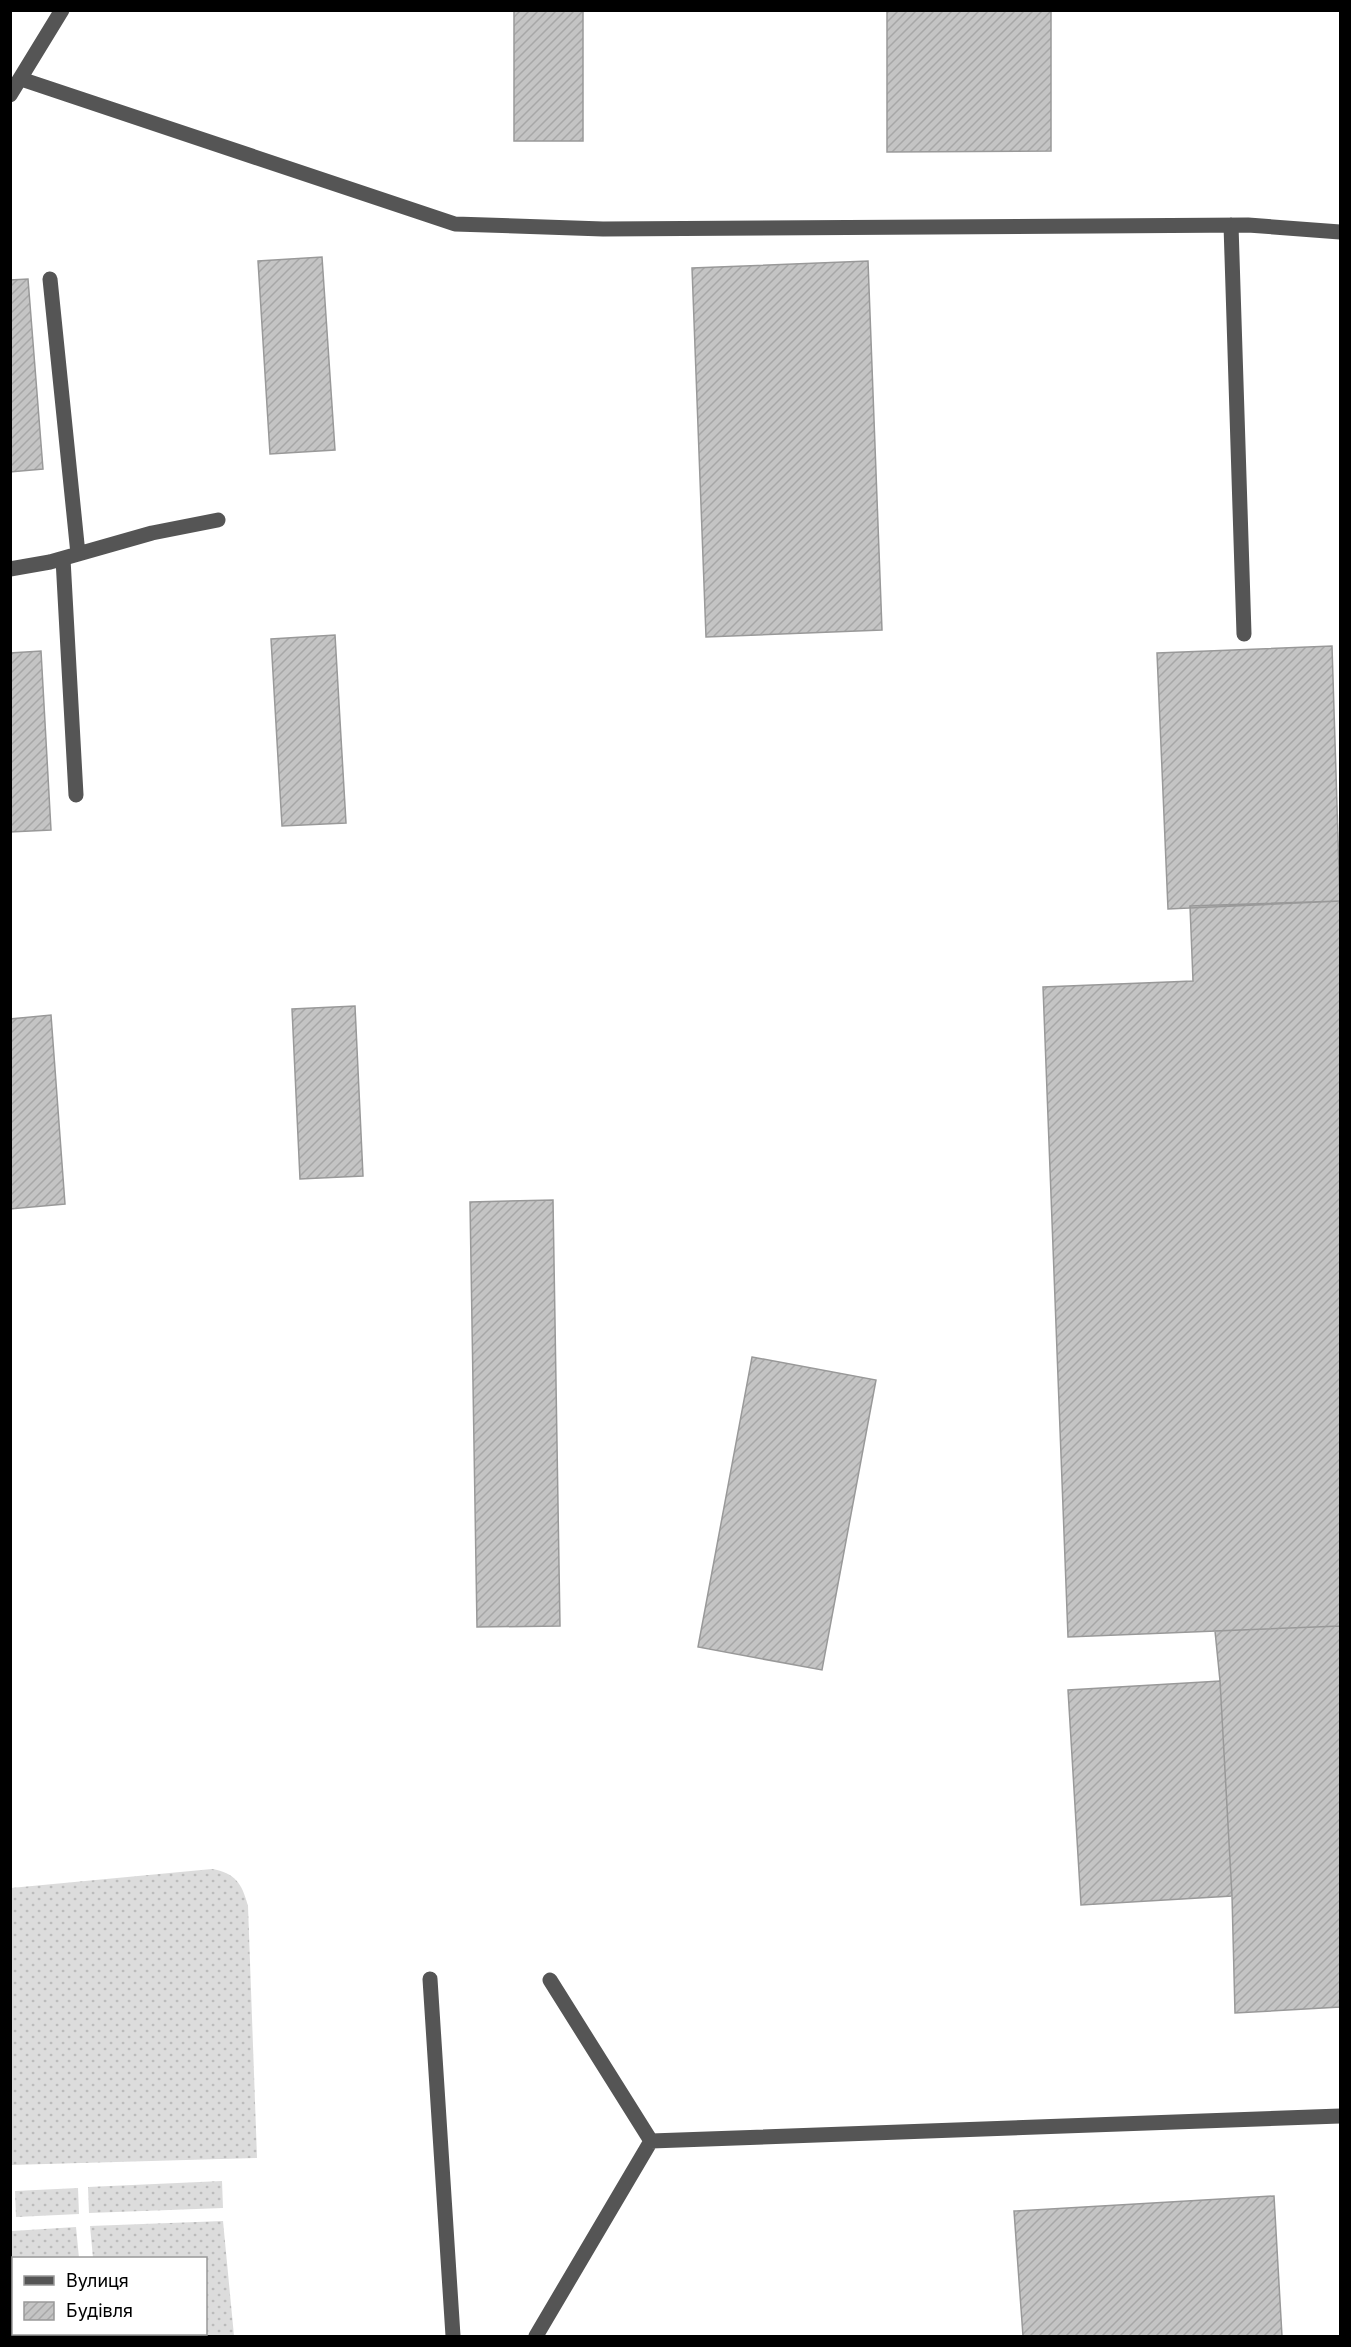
<svg xmlns="http://www.w3.org/2000/svg" width="1351" height="2347" font-family="Inter,sans-serif">
  <defs>
    <pattern id="grass-dots" width="8" height="8" patternUnits="userSpaceOnUse" patternTransform="scale(1.5)"><rect width="8" height="8" fill="#dcdcdc"/><path d="M2 2h.1M6 6h.1" fill="none" stroke="#bbb" stroke-width="1.8" stroke-linecap="round"/></pattern>
    <pattern id="building-hatch" width="6" height="6" patternUnits="userSpaceOnUse" patternTransform="scale(1.5)"><rect width="6" height="6" fill="#c4c4c4"/><path d="M-1 1l2-2M0 6l6-6M5 7l2-2" fill="none" stroke="#a7a7a7"/></pattern>
  </defs>
  <rect width="100%" height="100%" fill="#fff"/>
  <path fill="url(#grass-dots)" d="M212,1869C235,1873 242,1883 248,1906L257,2158L11,2165V1888Z
    M222,2181L223,2208L89,2213L88,2187Z
    M78,2188L79,2214L16,2217L15,2191Z
    M223,2221L234,2336H99V2334H206V2258H93L90,2226Z
    M76,2227L79,2258H14V2334H84L85,2336H11L12,2231Z"/>
  <path fill="url(#building-hatch)" stroke="#999" stroke-width="1.5" d="M514,10H583V141H514Z
    M887,10H1051V151L887,152Z
    M322,257L335,450L270,454L258,261Z
    M868,261L882,630L706,637L692,268Z
    M28,279L43,469L10,472V280Z
    M335,635L346,823L282,826L271,639Z
    M1332,646L1340,901L1168,909L1157,653Z
    M41,651L51,830L10,832V653Z
    M1340,901V1626L1068,1637L1043,987L1193,981L1190,906Z
    M355,1006L363,1176L300,1179L292,1009Z
    M51,1015L65,1204L10,1209V1019Z
    M553,1200L560,1626L477,1627L470,1202Z
    M752,1357L876,1380L822,1670L698,1647Z
    M1340,1626V2007L1235,2013L1232,1896L1220,1681L1215,1631Z
    M1220,1681L1232,1896L1081,1905L1068,1690Z
    M1274,2196L1282,2336H1023L1014,2211Z"/>
  <g fill="none" stroke-linecap="round" stroke-linejoin="round">
    <path stroke="#555" stroke-width="15" d="M21,79L455,224L603,229L1248,225L1340,232
      M10,95L62,10
      M1231,225L1244,634
      M50,279L78,554
      M63,559L76,795
      M10,569L50,562L152,533L218,520
      M430,1979L453,2336
      M550,1980L651,2141L1340,2116
      M536,2336L651,2141"/>
  </g>
  <rect width="1351" height="2347" fill="none" stroke="#000000" stroke-width="24"/>
  <rect x="12" y="2257" width="195" height="78" fill="#ffffff" stroke="#999999" stroke-width="1.5"/>
  <rect x="24" y="2276" width="30" height="9" fill="#555555" stroke="#999999" stroke-width="1.5"/>
  <text x="66" y="2287" font-size="18" fill="#000000">Вулиця</text>
  <rect x="24" y="2302" width="30" height="18" fill="url(#building-hatch)" stroke="#999999" stroke-width="1.5"/>
  <text x="66" y="2317" font-size="18" fill="#000000">Будівля</text>
</svg>
